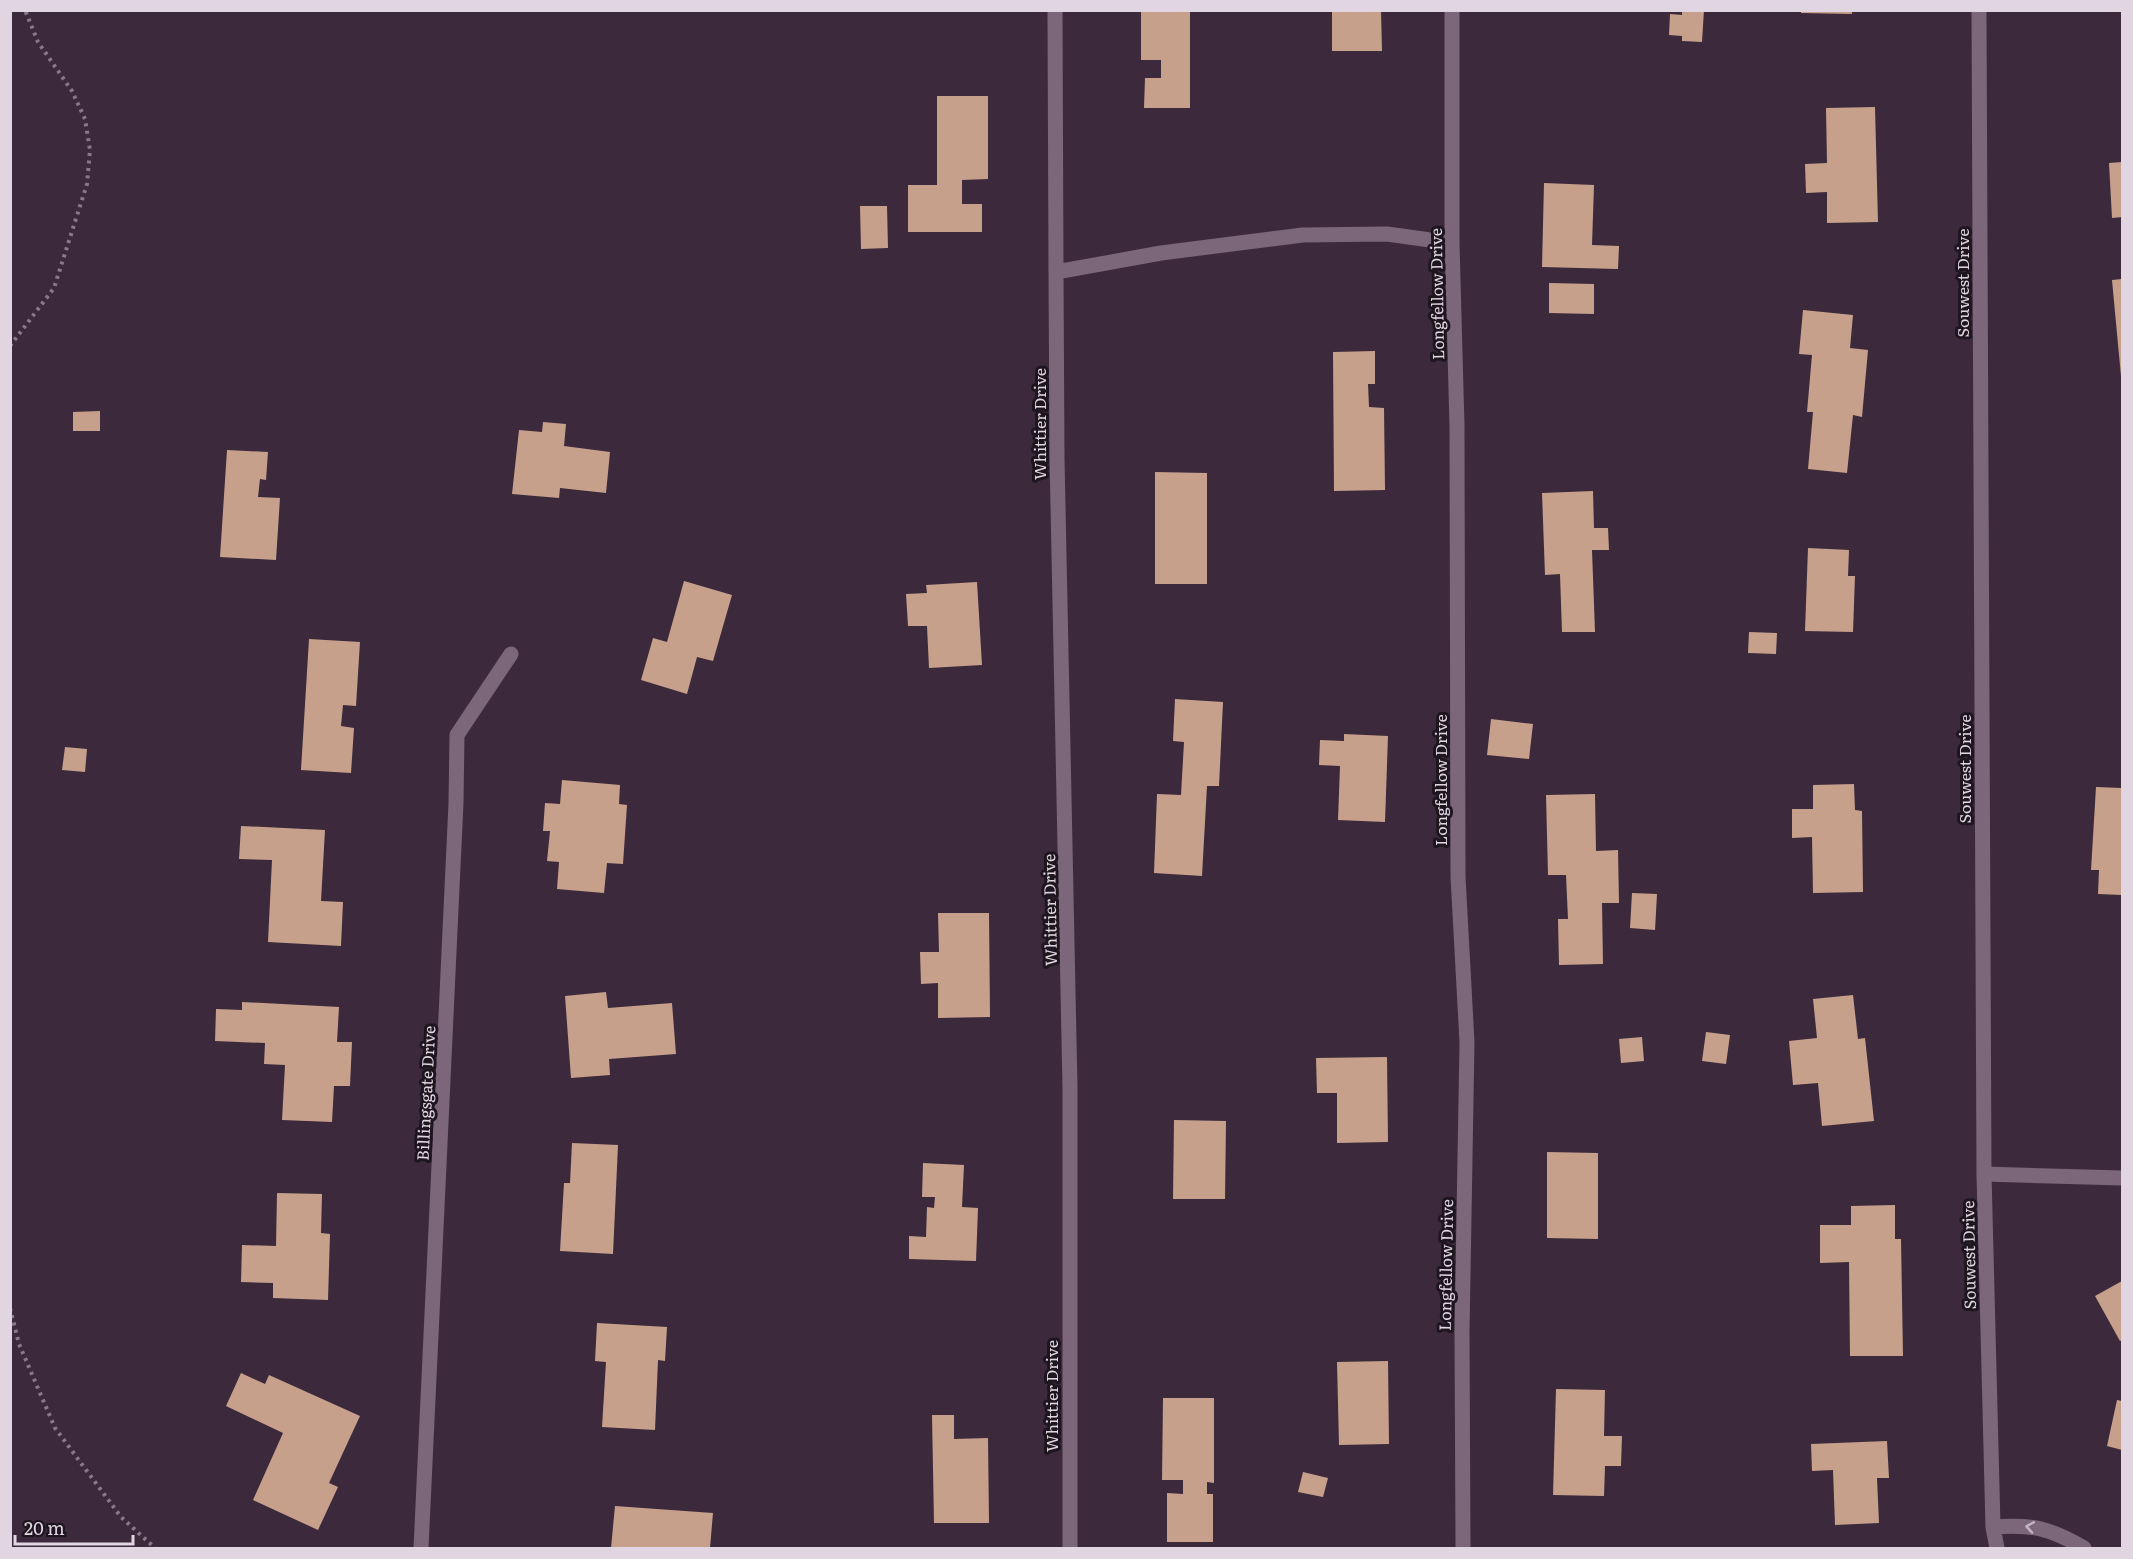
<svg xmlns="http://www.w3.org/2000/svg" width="2133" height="1559" font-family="Literata,serif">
  <rect width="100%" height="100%" fill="#3c2a3c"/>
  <path fill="#c7a08c" d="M1141,10H1190V108H1144L1145,78H1161V60H1141Z
    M1332,10H1381L1382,51H1332Z
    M1682,10H1704L1702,42L1682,41V36L1669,35L1670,14L1682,15Z
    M1801,10H1852V14L1801,13Z
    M937,96H988V179L962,180V204H982V232H908V185H937Z
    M1875,107L1878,222L1827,223V192L1806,193L1805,164L1827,163L1826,108Z
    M2122,162V217L2112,218L2109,163Z
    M1544,183L1594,185L1592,245L1619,246L1618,269L1542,267Z
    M860,206H887L888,248L861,249Z
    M2122,279V376H2121L2112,280Z
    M1549,283L1594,284V314L1549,313Z
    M1803,310L1853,315L1850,348L1868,350L1862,417L1853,415L1847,473L1808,469L1813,412H1807L1812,355L1799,354Z
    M1375,351V384H1368L1369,407L1384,408L1385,490L1334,491L1333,352Z
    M100,411V431H73V412Z
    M543,422L566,424L564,446L610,452L606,493L560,488L559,498L512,494L519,430L542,432Z
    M227,450L268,452L266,480L260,479L258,497L280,498L276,560L220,557Z
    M1155,472L1207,473V584H1155Z
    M1593,491L1594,528H1608L1609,550H1592L1595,632H1562L1560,574L1545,575L1542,493Z
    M1808,548L1849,550L1848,576H1855L1853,632L1805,631Z
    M684,581L732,595L713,661L697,657L687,694L641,680L653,638L667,642Z
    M977,582L982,665L929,668L927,626H908L906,594L927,593L926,585Z
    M1749,632L1777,633L1776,654L1748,653Z
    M309,639L360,642L356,706L343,705L341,726L354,728L351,773L301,770Z
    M1175,699L1223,702L1219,786H1207L1202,876L1154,873L1157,794L1181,795L1184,742L1173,741Z
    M1491,719L1533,724L1529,759L1487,755Z
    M1344,734L1388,736L1385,822L1338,820L1340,766L1319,765L1320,740L1344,741Z
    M65,747L87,749L85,772L62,770Z
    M562,780L620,785L619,804L627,805L623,864L607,863L604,893L557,889L559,862L547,861L550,831H543L545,803L560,804Z
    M1854,784L1855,810L1862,811L1863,892L1813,893L1812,837L1792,838V809H1813V785Z
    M2096,787L2122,788V895L2098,894L2099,870H2091Z
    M1595,794L1596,851L1618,850L1619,903H1602L1603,964L1559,965L1558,919H1568L1566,875H1548L1546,795Z
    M241,826L325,830L321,901L343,902L341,946L268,942L272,860L239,859Z
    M1632,893L1657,894L1655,930L1630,928Z
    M938,913H989L990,1017L938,1018V983L921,984L920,952H939Z
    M606,992L608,1008L672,1003L676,1054L609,1059L610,1075L571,1078L565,996Z
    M1853,995L1858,1039L1865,1038L1874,1121L1822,1126L1818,1083L1793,1085L1789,1041L1817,1038L1813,999Z
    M242,1002L339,1007L337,1042H352L350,1086H334L332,1122L282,1120L285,1065L264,1064L265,1043L215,1041L216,1009L242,1010Z
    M1706,1032L1730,1035L1726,1064L1702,1061Z
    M1642,1037L1644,1061L1621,1063L1619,1039Z
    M1387,1057L1388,1142L1337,1143V1093H1317L1316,1058Z
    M1174,1120L1226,1121L1225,1199H1173Z
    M572,1143L618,1145L613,1254L560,1251L564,1183H570Z
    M1547,1152L1598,1153V1239L1547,1238Z
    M923,1163L964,1165L962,1207L978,1208L976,1261L909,1259V1236L926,1237L927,1207L934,1208L935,1197H922Z
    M277,1193L322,1194L321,1233L330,1234L328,1300L273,1298V1283L241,1282L242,1245L276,1246Z
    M1895,1205V1239H1901L1903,1356H1850L1849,1262L1820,1263V1225H1851V1206Z
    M2122,1281V1340L2120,1341L2095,1296Z
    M597,1323L667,1327L665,1361L658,1360L655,1430L602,1427L606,1362L595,1361Z
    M1388,1361L1389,1444L1339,1445L1337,1362Z
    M241,1373L265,1384L269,1375L360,1416L329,1483L338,1487L318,1530L253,1500L283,1433L226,1406Z
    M1556,1389L1605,1390L1604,1436H1622L1621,1466H1605L1604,1496L1553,1495Z
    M1163,1398H1214V1483L1207,1482V1494H1213V1542H1167V1493L1183,1494V1480H1162Z
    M2117,1400L2122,1401V1450L2107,1446Z
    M932,1415H954V1439L988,1438L989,1523H934Z
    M1887,1441L1889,1478H1877L1879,1523L1835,1525L1833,1470L1812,1471L1811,1444Z
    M1303,1472L1328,1478L1323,1497L1298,1492Z
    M615,1506L713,1513L710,1548H611Z"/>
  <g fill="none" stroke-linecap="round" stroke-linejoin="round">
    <path stroke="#887988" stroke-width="4" stroke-dasharray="3 4.5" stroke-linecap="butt" d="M10,346L54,288L87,184L90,150L85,119L72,91L38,42L25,10
      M10,1308L19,1344L55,1428L121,1517L155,1548"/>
    <path stroke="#7b667a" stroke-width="15" d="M1055,10L1056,272L1161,253L1303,235L1387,234L1452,243
      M1452,10V243L1457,426L1458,877L1467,1042L1462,1332L1463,1548
      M1979,10L1984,1174L1993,1527
      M1056,272L1057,458L1070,1088V1548
      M1984,1174L2122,1178
      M421,1548L456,803L457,735L511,654
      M1997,1548L1993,1527C2032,1524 2050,1528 2084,1548"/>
  </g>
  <defs><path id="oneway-chevron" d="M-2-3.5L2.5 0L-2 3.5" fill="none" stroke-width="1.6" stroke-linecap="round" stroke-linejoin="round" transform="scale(1.5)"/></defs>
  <use stroke="#c2b4c2" href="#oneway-chevron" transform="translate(2030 1527) rotate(-171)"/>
  <g text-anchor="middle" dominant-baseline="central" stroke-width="6" stroke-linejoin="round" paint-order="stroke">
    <g font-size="16" fill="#e1d5e1" stroke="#1e161e">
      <text transform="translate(1962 283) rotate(-90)">Souwest Drive</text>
      <text transform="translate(1436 294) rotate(-91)">Longfellow Drive</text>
      <text transform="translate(1039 424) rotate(-90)">Whittier Drive</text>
      <text transform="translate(1964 769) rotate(-90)">Souwest Drive</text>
      <text transform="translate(1440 780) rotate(-90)">Longfellow Drive</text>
      <text transform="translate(1049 910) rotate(-91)">Whittier Drive</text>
      <text transform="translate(425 1093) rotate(-87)">Billingsgate Drive</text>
      <text transform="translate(1968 1255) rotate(-91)">Souwest Drive</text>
      <text transform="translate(1445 1265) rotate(-89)">Longfellow Drive</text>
      <text transform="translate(1051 1396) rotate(-90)">Whittier Drive</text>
    </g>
  </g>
  <rect width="2133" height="1559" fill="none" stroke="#e1d5e1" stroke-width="24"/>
  <path d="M15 1535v9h118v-9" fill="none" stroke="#e1d5e1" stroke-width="3"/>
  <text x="24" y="1535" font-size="18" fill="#e1d5e1" stroke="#1e161e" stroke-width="4.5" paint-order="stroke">20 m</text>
</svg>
